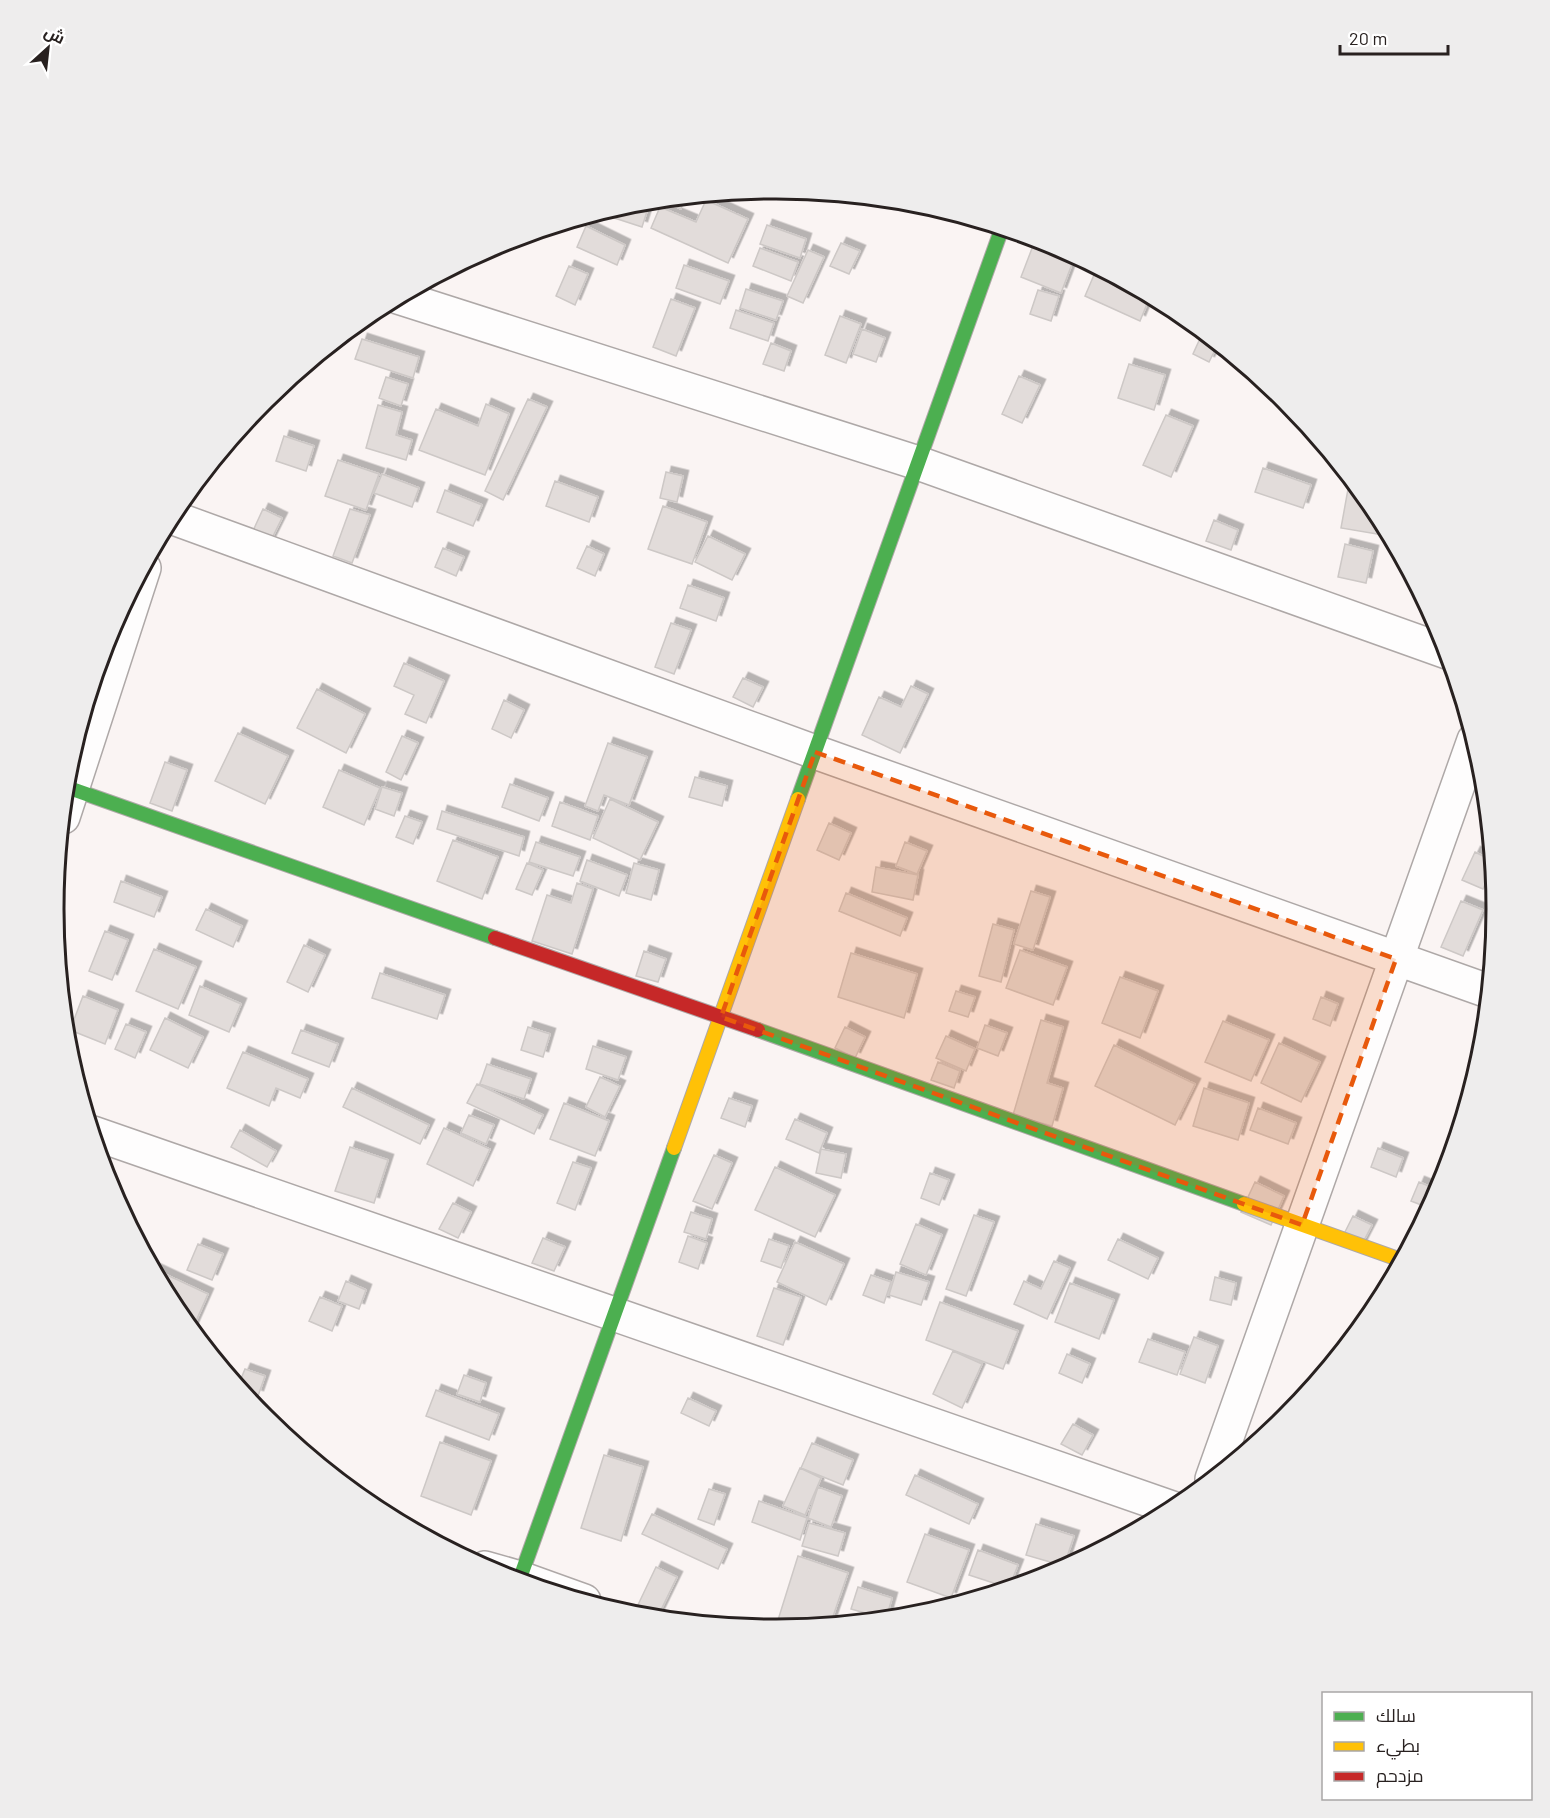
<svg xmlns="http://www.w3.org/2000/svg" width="1550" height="1818" font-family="Barlow,Cairo,sans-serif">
  <defs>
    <filter id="shadow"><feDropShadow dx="5.5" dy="-5.5" stdDeviation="0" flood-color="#0004"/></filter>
  </defs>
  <rect width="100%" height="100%" fill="#faf4f3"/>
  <path fill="#e2dcda" stroke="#cdc8c6" stroke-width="1.5" filter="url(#shadow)" d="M685,197L681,209L660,200V199Z
    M706,200L748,219L728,263L651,228L660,207L696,222Z
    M639,201L649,205L642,227L599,213Z
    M767,225L806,239L800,258L760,244Z
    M586,226L625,245L617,265L577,247Z
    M1036,238L1051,243L1124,282L1123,284L1072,264L1061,293L1021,277Z
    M841,243L860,251L849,274L830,266Z
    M760,248L798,262L791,281L753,266Z
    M808,250L824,257L803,303L787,296Z
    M684,265L729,281L720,304L676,288Z
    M569,266L588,274L575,305L556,296Z
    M1094,275L1149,299L1140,321L1085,296Z
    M746,289L783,301L776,320L740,308Z
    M1038,290L1059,296L1051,321L1030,314Z
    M671,299L695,308L676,356L653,347Z
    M736,310L774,323L768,341L730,328Z
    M840,316L861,324L846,363L825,355Z
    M862,329L885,338L876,362L853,354Z
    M1203,332L1218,344L1209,362L1193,354Z
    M362,339L419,357L413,378L355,359Z
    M771,343L791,351L784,371L763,364Z
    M1129,364L1165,375L1154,410L1118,398Z
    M1019,376L1040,385L1022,423L1002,414Z
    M386,377L408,384L401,406L379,398Z
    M528,399L547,407L503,500L485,491Z
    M486,404L509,414L485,475L419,450L436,409L478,426Z
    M378,405L402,412L396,435L412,440L406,460L366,448Z
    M1166,415L1193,426L1171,477L1143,465Z
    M284,436L314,446L306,471L276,461Z
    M338,460L379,474L366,510L325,496Z
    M1263,468L1311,485L1303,508L1255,492Z
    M666,472L683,476L677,502L660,498Z
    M382,474L419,488L412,507L374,493Z
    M1350,478L1375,509L1389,536L1341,528Z
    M555,481L598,497L589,522L546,506Z
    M445,490L482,505L473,526L437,512Z
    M663,506L707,522L692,564L648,549Z
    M263,509L282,518L270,542L252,533Z
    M350,509L370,515L352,563L333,556Z
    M1214,520L1238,530L1231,550L1206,541Z
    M708,536L745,554L732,580L695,562Z
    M1345,544L1373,551L1366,583L1338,577Z
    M587,546L604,554L595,576L577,568Z
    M443,548L464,557L456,576L435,567Z
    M688,585L724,598L716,621L680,608Z
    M671,623L691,630L674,674L655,667Z
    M404,663L444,681L426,723L405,714L414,695L394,686Z
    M743,678L763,687L753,707L733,697Z
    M911,686L928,694L900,753L862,735L879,697L901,707Z
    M317,689L365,714L346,753L297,728Z
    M504,700L524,710L511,738L492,729Z
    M238,733L288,756L265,804L215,781Z
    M402,736L418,743L401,780L386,772Z
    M608,743L647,757L629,805L604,795L598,811L585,806Z
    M165,762L187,770L172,811L150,803Z
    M339,770L380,788L364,825L323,807Z
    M695,777L727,786L722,806L689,797Z
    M510,784L548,798L539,821L502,807Z
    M382,787L402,793L394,816L375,809Z
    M610,799L658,822L640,860L593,838Z
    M560,802L598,816L590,840L552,826Z
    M442,811L524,837L519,856L437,829Z
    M405,816L422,822L413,844L396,837Z
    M829,823L851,833L839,860L817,850Z
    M453,840L498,857L482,899L437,881Z
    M536,842L580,857L573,876L529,862Z
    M905,842L927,851L917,874L896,866Z
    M1475,852L1491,860L1492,869L1483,889L1462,880Z
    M587,860L627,875L619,896L580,881Z
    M527,863L543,870L532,895L516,889Z
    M634,863L659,870L651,900L626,893Z
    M876,867L918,875L913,900L872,892Z
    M121,881L162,897L154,917L114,902Z
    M577,883L593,889L572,954L532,941L547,895L571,903Z
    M1031,891L1050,897L1033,950L1014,944Z
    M846,893L907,918L900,936L839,911Z
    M1461,901L1483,910L1463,956L1441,947Z
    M206,909L242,926L233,947L196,930Z
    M993,924L1014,930L1001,982L979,976Z
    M105,931L128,940L112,980L89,971Z
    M304,945L325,955L308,992L287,982Z
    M154,949L196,967L178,1009L136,991Z
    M1020,950L1067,967L1053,1005L1006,988Z
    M644,951L666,959L658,982L636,976Z
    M851,953L917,974L904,1018L838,997Z
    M380,973L445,995L437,1019L372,998Z
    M1120,977L1158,991L1140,1038L1102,1023Z
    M200,986L241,1004L229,1032L189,1015Z
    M956,991L975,997L968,1017L949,1011Z
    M83,996L118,1010L105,1044L70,1030Z
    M1321,997L1338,1004L1330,1026L1313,1019Z
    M165,1018L203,1037L188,1068L150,1050Z
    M1041,1020L1063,1027L1047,1083L1063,1088L1052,1126L1013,1115Z
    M1223,1021L1269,1040L1251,1081L1205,1062Z
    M126,1024L146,1032L135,1058L115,1049Z
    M985,1025L1007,1033L998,1056L977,1048Z
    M528,1027L550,1034L543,1057L521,1050Z
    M845,1027L865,1037L855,1058L835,1048Z
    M301,1030L338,1044L329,1067L292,1053Z
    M946,1036L975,1049L966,1071L936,1058Z
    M1279,1043L1320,1062L1301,1102L1261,1083Z
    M1114,1045L1195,1084L1175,1125L1095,1086Z
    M593,1046L626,1057L618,1080L586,1069Z
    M243,1052L308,1079L300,1098L276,1088L269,1106L227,1088Z
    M938,1062L960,1071L954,1088L931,1080Z
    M487,1064L531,1079L524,1099L480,1084Z
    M600,1077L620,1086L605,1117L586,1107Z
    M477,1084L543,1115L534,1134L467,1103Z
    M352,1088L429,1125L420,1144L343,1107Z
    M1204,1088L1249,1103L1238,1140L1193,1126Z
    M729,1098L752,1106L745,1127L721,1118Z
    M564,1103L609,1121L595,1156L550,1139Z
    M1258,1108L1296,1123L1288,1144L1250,1130Z
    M469,1115L494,1125L486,1144L461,1133Z
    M795,1119L827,1133L819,1153L786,1139Z
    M444,1128L490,1149L473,1186L427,1164Z
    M240,1130L276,1151L267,1167L231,1147Z
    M350,1147L388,1160L374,1203L335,1191Z
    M1378,1148L1403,1158L1396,1177L1371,1167Z
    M821,1149L846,1154L841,1178L816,1173Z
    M714,1155L732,1163L712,1209L693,1201Z
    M573,1162L591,1168L575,1210L557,1203Z
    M775,1167L835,1195L815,1237L755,1210Z
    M930,1173L949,1180L939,1205L921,1198Z
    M1255,1182L1284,1196L1271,1225L1241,1212Z
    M1419,1182L1438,1190L1429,1208L1411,1201Z
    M453,1203L471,1212L458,1238L439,1229Z
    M691,1212L712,1219L706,1239L684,1232Z
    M974,1215L994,1222L966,1296L946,1289Z
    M1353,1216L1372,1225L1360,1248L1342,1238Z
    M916,1224L942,1235L926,1275L900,1264Z
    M688,1236L707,1243L698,1269L679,1262Z
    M543,1238L565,1247L554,1271L532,1263Z
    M769,1239L789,1246L781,1268L761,1261Z
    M1118,1239L1158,1258L1148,1279L1108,1260Z
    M795,1242L844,1264L826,1305L777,1282Z
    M198,1244L223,1254L212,1280L187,1270Z
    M1054,1261L1070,1268L1047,1319L1014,1304L1024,1281L1041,1289Z
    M154,1269L208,1294L192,1330L175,1309Z
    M896,1272L929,1282L921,1305L889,1295Z
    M871,1275L891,1282L884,1303L863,1295Z
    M1215,1277L1236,1283L1231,1305L1210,1300Z
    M346,1281L366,1290L359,1309L338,1301Z
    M1070,1283L1114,1300L1099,1339L1055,1322Z
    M774,1288L801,1297L783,1345L757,1336Z
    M320,1297L342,1306L332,1331L309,1321Z
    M940,1302L1018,1331L1003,1369L926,1340Z
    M1194,1337L1218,1346L1205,1383L1180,1374Z
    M1148,1339L1185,1352L1177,1375L1139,1362Z
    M953,1351L982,1364L962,1408L933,1394Z
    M1067,1354L1090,1364L1082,1383L1059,1373Z
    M245,1369L265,1376L258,1396L241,1390L238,1386Z
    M464,1375L486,1383L480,1402L457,1394Z
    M436,1390L499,1414L489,1440L426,1416Z
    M688,1398L716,1411L709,1426L681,1413Z
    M1073,1424L1093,1435L1082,1455L1061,1444Z
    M440,1442L491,1461L471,1515L421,1496Z
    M812,1443L853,1460L843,1485L801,1468Z
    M604,1455L643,1467L621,1541L581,1528Z
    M800,1468L821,1478L805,1515L783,1506Z
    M915,1475L978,1504L969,1524L906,1495Z
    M818,1487L842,1496L831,1527L808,1518Z
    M709,1489L725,1494L714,1525L698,1519Z
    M759,1501L807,1518L800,1540L752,1522Z
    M652,1514L727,1549L718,1569L642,1534Z
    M809,1523L845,1533L838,1556L802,1546Z
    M1036,1524L1074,1536L1064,1566L1026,1555Z
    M925,1534L969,1550L951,1598L907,1582Z
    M978,1550L1018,1565L1009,1588L969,1575Z
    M798,1556L848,1573L830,1625L800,1627L778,1620Z
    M656,1567L677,1577L657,1618L636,1609Z
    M858,1587L892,1598L886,1619L851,1609Z"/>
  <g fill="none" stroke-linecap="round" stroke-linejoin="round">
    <g stroke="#aea8a7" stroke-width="36">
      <path id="street" d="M398,297L918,463L1447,652
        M171,517L815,752L1488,991
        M63,817L144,568
        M93,1133L1175,1509
        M1212,1479L1474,740
        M485,1568L520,1578L584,1601"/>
    </g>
    <g stroke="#aea8a7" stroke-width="16">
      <path id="fast" d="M72,789L495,938
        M798,799L1002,228
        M758,1030L1244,1204
        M520,1578L674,1148"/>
    </g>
    <g stroke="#aea8a7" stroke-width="16">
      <path id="slow" d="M674,1148L798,799
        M1244,1204L1401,1260"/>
    </g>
    <g stroke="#aea8a7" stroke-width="16">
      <path id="jam" d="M495,938L758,1030"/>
    </g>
    <use href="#street" stroke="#fefdfd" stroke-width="33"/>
    <use href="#fast" stroke="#4caf50" stroke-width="14"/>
    <use href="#slow" stroke="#ffc107" stroke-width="14"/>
    <use href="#jam" stroke="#c62828" stroke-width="14"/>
  </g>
  <path fill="#e8590c" fill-opacity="0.2" stroke="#e8590c" stroke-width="4.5" stroke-dasharray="12 8" stroke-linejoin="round" d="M815,752L1396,959L1302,1225L721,1017Z"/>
  <path d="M0 0H1550V1818H0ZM774 199H776A710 710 0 0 1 1486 909V909A710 710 0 0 1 776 1619H774A710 710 0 0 1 64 909V909A710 710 0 0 1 774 199Z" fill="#eeeded" fill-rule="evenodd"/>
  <path fill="none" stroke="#282120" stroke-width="3" d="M774 199H776A710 710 0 0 1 1486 909V909A710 710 0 0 1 776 1619H774A710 710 0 0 1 64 909V909A710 710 0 0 1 774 199Z"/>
  <rect x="1322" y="1692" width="210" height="108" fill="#ffffff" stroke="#a9a6a6" stroke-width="1.5"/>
  <rect x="1334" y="1712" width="30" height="9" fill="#4caf50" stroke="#a9a6a6" stroke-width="1.5"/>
  <text x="1376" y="1722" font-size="18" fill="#282120">سالك</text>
  <rect x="1334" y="1742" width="30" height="9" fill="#ffc107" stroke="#a9a6a6" stroke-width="1.5"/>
  <text x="1376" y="1752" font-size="18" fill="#282120">بطيء</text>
  <rect x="1334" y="1772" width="30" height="9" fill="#c62828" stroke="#a9a6a6" stroke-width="1.5"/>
  <text x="1376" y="1782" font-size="18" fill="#282120">مزدحم</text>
  <g transform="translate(48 48) rotate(27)" stroke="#ffffff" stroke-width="4.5" paint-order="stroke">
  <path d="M0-4.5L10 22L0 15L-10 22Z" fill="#282120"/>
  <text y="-9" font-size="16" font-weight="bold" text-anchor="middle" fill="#282120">ش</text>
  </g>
  <path d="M1340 45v9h108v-9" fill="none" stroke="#282120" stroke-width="3"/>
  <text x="1349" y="45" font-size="18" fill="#282120" stroke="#ffffff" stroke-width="4.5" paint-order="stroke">20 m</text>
</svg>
